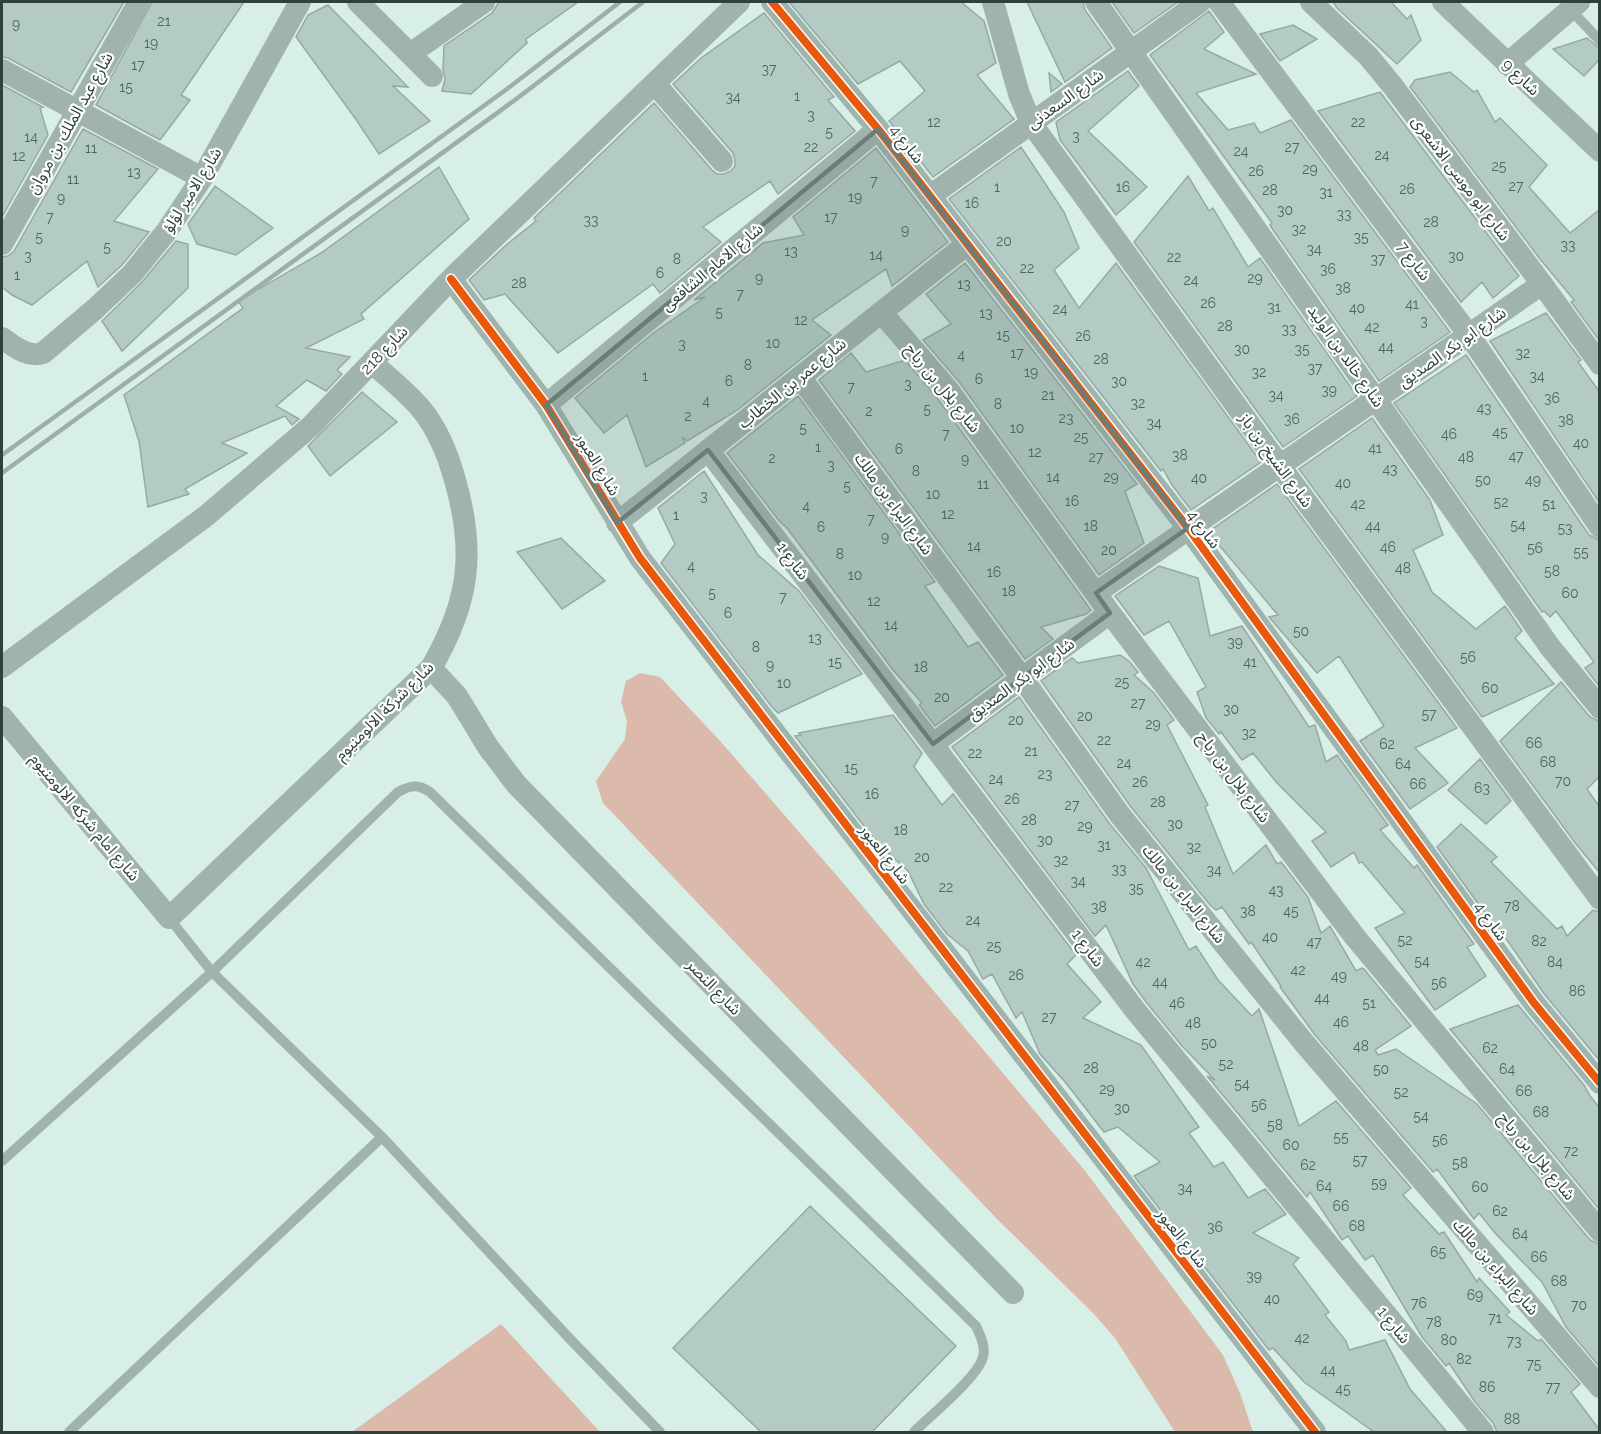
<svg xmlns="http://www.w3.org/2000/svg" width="1601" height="1434" font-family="Raleway,'Noto Sans Arabic',sans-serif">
  <rect width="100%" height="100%" fill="#d8efe8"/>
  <path fill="#dbb9ab" d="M640,673L660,677L721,742L838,877L1086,1172L1223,1355L1240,1393L1253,1432H1175L1115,1338L1093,1313L997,1219L603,803L596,781L625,739L627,721L621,702L626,681Z
    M501,1324L600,1432H352Z"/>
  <path fill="#b4cbc5" stroke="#97a9a3" stroke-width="1.5" d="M2,2H124L71,92L8,58L2,57Z
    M152,2H244L181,95L190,100L160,140L96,105Z
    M499,2H578L526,39L527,43L471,94L442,91L445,79L443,69L444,46L492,13Z
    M789,2H961L984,21L996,63L977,75L1014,119L933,177L889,121L925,91L900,61L858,84Z
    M1027,2H1083L1085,10L1112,48L1065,82Z
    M1112,2H1178L1134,33Z
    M1333,2H1391L1407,19L1411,15L1421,40L1397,64L1337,8Z
    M328,5L408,87L393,86L430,121L379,154L355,118L296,37L308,15Z
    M1209,11L1224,32L1204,49L1256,74L1196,93L1228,130L1254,123L1260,133L1291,120L1450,332L1379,381L1271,227L1270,225L1272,223L1150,55Z
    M764,13L834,97L828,100L855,131L778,194L770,181L703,227L721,242L660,293L653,284L558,353L505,294L484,300L469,280L505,246L536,221L534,218L654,103L712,170L717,174H724L731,171L735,166V159L733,153L673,84L701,58Z
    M1293,25L1317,39L1280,61L1260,34Z
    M1587,38L1599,48V60L1584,76L1553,49Z
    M1128,71L1139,86L1088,131L1147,187L1116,215L1060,140L1056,122Z
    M1450,72L1474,92L1477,90L1495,122L1500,118L1547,165L1529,187L1570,233L1599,210V340L1571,302L1574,300L1540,259L1410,87L1415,80Z
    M1049,73L1062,84L1051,92Z
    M2,85L43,107L40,108L48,135L2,217Z
    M1380,92L1519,276L1493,298L1482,282L1461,302L1318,111Z
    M83,129L158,169L114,221L149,232L122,265L98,287L87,261L32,305L12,295L2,287V257L8,256L14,251Z
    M1021,147L1064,212L1079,248L1054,270L1079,308L1116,263L1261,462L1191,510L1172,485L1163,469L1161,471L949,199Z
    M876,148L948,242L892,286L886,269L812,320L831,335L736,411L687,441L682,437L685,443L646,467L627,415L604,433L575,398L652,334L705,297L694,300L763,243L804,235L793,217Z
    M439,167L469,219L361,314L364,319L306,348L350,357L337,370L342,374L326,391L307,380L276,406L299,419L292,425L285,416L222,443L247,453L185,489L189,494L148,507L139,441L124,395L243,308L238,301L321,253Z
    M1188,176L1209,211L1213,208L1248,267L1260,258L1357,396L1283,447L1134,242Z
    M215,186L273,228L236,255L197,244L188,224Z
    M176,241L188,244V288L122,351L102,321L142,282Z
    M965,263L1137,484L1125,491L1144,543L1099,575L960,383L923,340L951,324L926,294Z
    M1546,313L1581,360L1578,362L1599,391V502L1490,341Z
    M851,353L866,372L905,360L938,399L1091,610L1086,614L1041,627L1053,639L1025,659L819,380Z
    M1466,355L1589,535L1599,540V686L1585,668L1594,662L1556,611L1550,617L1544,611L1542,612L1394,403Z
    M362,392L397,422L330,476L308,446Z
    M798,396L935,582L925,586L968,647L978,642L1003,675L935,726L919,705L922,703L893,670L787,528L780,522L727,453Z
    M1372,418L1430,500L1443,535L1413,550L1432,592L1476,629L1505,606L1522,631L1515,638L1554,684L1482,717L1299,469Z
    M704,471L758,555L799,591L862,674L778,713L772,707L661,563L675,544L658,508Z
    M1277,484L1457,728L1415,748L1448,783L1410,809L1360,741L1384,726L1339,656L1317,673L1269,617L1278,615L1208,532Z
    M561,538L605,581L562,609L517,552Z
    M1159,566L1198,578L1210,636L1242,626L1309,727L1315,725L1326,762L1337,755L1388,825L1380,830L1414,868L1417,865L1474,944L1467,947L1486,976L1435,1010L1375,928L1405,913L1362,862L1359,863L1354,852L1331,867L1312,841L1326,832L1277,783L1253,753L1242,760L1221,732L1219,734L1206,718L1197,692L1206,687L1169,621L1144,635L1115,596Z
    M1120,655L1129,661L1138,672L1134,675L1154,693L1174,720L1167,725L1208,805L1205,807L1233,874L1266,845L1277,864L1281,862L1308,897L1321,933L1330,926L1356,971L1362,968L1364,969L1411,1026L1375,1050L1378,1055L1396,1049L1477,1104L1590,1240L1599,1244V1366L1566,1327L1542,1282L1495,1233L1479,1213L1474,1219L1437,1169L1433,1172L1315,1035L1280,987L1281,986L1251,942L1249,944L1222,907L1216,910L1210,905L1131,807L1041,681L1072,658L1078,663Z
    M1561,682L1590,717L1599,721V777L1587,789L1599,806V872L1576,844L1500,741Z
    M1019,697L1109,823L1146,868L1189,950L1196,946L1218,980L1252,1016L1259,1009L1299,1126L1336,1101L1411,1188L1403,1195L1439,1234L1444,1232L1477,1282L1479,1278L1510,1312L1506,1315L1538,1341L1541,1339L1580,1384L1571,1392L1599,1429V1432H1497L1493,1423L1475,1402L1449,1363L1446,1366L1422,1337L1373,1255L1365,1260L1348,1236L1342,1240L1310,1192L1307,1197L1207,1076L1215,1080L1182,1046L1146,1002L1133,984L1106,925L1095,936L952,747Z
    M893,715L922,753L914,767L942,805L953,794L1076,955L1067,964L1101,1002L1083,1018L1141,1045L1199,1127L1189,1133L1214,1167L1223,1162L1248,1198L1265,1189L1286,1214L1253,1233L1299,1258L1293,1264L1329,1312L1325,1315L1346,1341L1349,1350L1385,1340L1410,1389L1447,1432H1374L1304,1382L1273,1348L1269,1350L1134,1176L1160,1162L1118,1127L1104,1132L1066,1083L1040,1054L1022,1012L1016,1018L992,974L983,979L968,951L947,934L924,904L908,871L877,843L795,736L801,735L799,733Z
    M1480,759L1511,801L1486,824L1448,790Z
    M1461,824L1497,857L1491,862L1557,929L1562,926L1567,936L1593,910L1599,912V1060L1545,995L1500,930L1498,931L1437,847Z
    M1518,1005L1584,1085L1590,1096L1599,1107V1209L1450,1029Z
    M810,1206L956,1346L872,1432H761L673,1348Z"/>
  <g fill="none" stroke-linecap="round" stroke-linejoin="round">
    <path stroke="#a0b4ad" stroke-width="10" d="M1570,9L1600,41
      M169,918L212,972L382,1137L570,1339L660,1432
      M2,1161L212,972L398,792C411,785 417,784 430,792L976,1326C980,1335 986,1347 983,1357C978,1377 930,1416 914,1432
      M69,1432L382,1137"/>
    <path stroke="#a0b4ad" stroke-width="22" d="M358,2L432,76
      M772,2L878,129L1188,528L1534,1003L1600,1083
      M993,2L1019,94L1031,123L1280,466L1600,899
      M1096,2L1550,647L1600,708
      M1219,2L1469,335L1600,527
      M1311,2L1368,56L1392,85L1542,284L1600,364
      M1443,2L1600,151
      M410,54L484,2
      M1507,64L1579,2
      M2,70L202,178
      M655,84L722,161
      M930,196L1200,2
      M2,244L139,2
      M451,279L546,405L640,558L1315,1432
      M881,312L949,391L1110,613L1355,937L1600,1231
      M2,338C14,346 27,358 43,353L95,309L132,274L166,232L202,178L300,2
      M800,377L1022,678L1120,815L1305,1044L1600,1387
      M546,405L878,129
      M708,450L1135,1010L1483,1432
      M617,523L967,244
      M1096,593L1542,284
      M2,667L206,516L311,426L451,279L739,2
      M431,668L457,696L488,747L516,784L1013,1293
      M2,717L169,918L431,668C469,603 476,553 455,480C448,455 439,431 422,410C408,393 389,378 372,363
      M933,744L1110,613"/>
    <path stroke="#9dafab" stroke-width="4.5" d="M2,455L507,89L620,2
      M2,473L515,100L643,2"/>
    <g stroke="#fff" stroke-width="11">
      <path id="cycleway" d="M772,2L878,129L1188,528L1534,1003L1600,1083
        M451,279L546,405L640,558L1315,1432"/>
    </g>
    <use href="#cycleway" stroke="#e8590c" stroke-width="8"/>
  </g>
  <path fill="#6a7e78" fill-opacity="0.2" stroke="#6a7e78" stroke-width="4.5" stroke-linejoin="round" d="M878,129L1188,528L1096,593L1110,613L933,744L708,450L617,523L546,405Z"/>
  <g text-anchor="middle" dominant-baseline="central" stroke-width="4.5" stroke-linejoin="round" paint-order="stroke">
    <g font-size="14" fill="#50645e">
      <text x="164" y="21">21</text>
      <text x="16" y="24">9</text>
      <text x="151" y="43">19</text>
      <text x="138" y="65">17</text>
      <text x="769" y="69">37</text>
      <text x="126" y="87">15</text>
      <text x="797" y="96">1</text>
      <text x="733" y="97">34</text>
      <text x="811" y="115">3</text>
      <text x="934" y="122">12</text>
      <text x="1358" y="122">22</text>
      <text x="829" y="132">5</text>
      <text x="1076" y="136">3</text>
      <text x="31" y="137">14</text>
      <text x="811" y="147">22</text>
      <text x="1292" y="147">27</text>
      <text x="91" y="148">11</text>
      <text x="1241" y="151">24</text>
      <text x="1382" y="155">24</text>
      <text x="19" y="156">12</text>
      <text x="1499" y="166">25</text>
      <text x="1310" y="169">29</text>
      <text x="1256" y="171">26</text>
      <text x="134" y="172">13</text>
      <text x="73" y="179">11</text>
      <text x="874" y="181">7</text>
      <text x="1516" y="186">27</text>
      <text x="997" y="187">1</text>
      <text x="1123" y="187">16</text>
      <text x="1407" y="189">26</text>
      <text x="1270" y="190">28</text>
      <text x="1326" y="192">31</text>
      <text x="855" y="197">19</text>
      <text x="61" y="198">9</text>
      <text x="972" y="203">16</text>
      <text x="1285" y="210">30</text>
      <text x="1344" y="214">33</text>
      <text x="50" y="217">7</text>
      <text x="831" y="217">17</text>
      <text x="591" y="220">33</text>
      <text x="1431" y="222">28</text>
      <text x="1299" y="229">32</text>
      <text x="905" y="230">9</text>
      <text x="39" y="237">5</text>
      <text x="1361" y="237">35</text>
      <text x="1004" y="241">20</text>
      <text x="1568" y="245">33</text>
      <text x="107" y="247">5</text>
      <text x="1314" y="249">34</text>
      <text x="791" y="251">13</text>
      <text x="876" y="255">14</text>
      <text x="28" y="256">3</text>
      <text x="1456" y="256">30</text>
      <text x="1174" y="257">22</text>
      <text x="677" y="259">8</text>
      <text x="1378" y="259">37</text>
      <text x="1027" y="268">22</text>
      <text x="1328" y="269">36</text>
      <text x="660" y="273">6</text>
      <text x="17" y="275">1</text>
      <text x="759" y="278">9</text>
      <text x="1255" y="278">29</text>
      <text x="1191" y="280">24</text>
      <text x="519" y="283">28</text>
      <text x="964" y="284">13</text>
      <text x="1343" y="288">38</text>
      <text x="740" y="294">7</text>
      <text x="1208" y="303">26</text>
      <text x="1412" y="304">41</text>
      <text x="1274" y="307">31</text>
      <text x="1357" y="308">40</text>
      <text x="1060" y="309">24</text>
      <text x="719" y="312">5</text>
      <text x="986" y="313">13</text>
      <text x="801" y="320">12</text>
      <text x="1424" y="321">3</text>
      <text x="1225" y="326">28</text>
      <text x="1372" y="327">42</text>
      <text x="1289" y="329">33</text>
      <text x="1003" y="335">15</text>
      <text x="1083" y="336">26</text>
      <text x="773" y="343">10</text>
      <text x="682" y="344">3</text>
      <text x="1386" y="347">44</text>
      <text x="1242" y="349">30</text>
      <text x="1302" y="349">35</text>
      <text x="1017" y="353">17</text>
      <text x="1523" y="353">32</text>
      <text x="961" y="355">4</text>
      <text x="1101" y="359">28</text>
      <text x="748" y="365">8</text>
      <text x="1315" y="368">37</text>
      <text x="1031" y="372">19</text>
      <text x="1259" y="372">32</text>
      <text x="645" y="376">1</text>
      <text x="1537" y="376">34</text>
      <text x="979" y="379">6</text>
      <text x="729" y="381">6</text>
      <text x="1119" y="381">30</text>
      <text x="908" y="384">3</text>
      <text x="851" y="387">7</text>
      <text x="1329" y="390">39</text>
      <text x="1048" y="395">21</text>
      <text x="1276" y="395">34</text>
      <text x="1552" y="398">36</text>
      <text x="706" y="401">4</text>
      <text x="1138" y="403">32</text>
      <text x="998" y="404">8</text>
      <text x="1484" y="408">43</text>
      <text x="927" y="409">5</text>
      <text x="869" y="411">2</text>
      <text x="688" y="416">2</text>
      <text x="1066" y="418">23</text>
      <text x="1292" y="419">36</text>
      <text x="1566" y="420">38</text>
      <text x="1154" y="423">34</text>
      <text x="803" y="428">5</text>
      <text x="1017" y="428">10</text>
      <text x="1500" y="432">45</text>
      <text x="946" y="434">7</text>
      <text x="1449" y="434">46</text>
      <text x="1081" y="437">25</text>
      <text x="1581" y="443">40</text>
      <text x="818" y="447">1</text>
      <text x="1375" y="448">41</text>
      <text x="899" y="449">6</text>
      <text x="1035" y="452">12</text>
      <text x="1180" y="455">38</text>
      <text x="1516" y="456">47</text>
      <text x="1096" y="457">27</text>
      <text x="1466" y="457">48</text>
      <text x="772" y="458">2</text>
      <text x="965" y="459">9</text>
      <text x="831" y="465">3</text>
      <text x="1390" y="469">43</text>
      <text x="916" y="471">8</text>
      <text x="1053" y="477">14</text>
      <text x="1111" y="477">29</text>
      <text x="1199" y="478">40</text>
      <text x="1483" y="480">50</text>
      <text x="1533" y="480">49</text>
      <text x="1343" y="483">40</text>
      <text x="983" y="484">11</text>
      <text x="847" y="486">5</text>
      <text x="933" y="494">10</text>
      <text x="704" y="496">3</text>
      <text x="1072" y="501">16</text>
      <text x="1501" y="502">52</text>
      <text x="1358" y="504">42</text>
      <text x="1549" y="504">51</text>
      <text x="806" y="506">4</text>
      <text x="948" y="514">12</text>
      <text x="676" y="515">1</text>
      <text x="871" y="519">7</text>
      <text x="1518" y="525">54</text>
      <text x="1091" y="526">18</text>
      <text x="1373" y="526">44</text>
      <text x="821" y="527">6</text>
      <text x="1565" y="528">53</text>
      <text x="885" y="537">9</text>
      <text x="974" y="546">14</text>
      <text x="1388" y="547">46</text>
      <text x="1535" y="548">56</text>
      <text x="1109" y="550">20</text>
      <text x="1581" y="552">55</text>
      <text x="840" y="554">8</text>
      <text x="691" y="566">4</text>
      <text x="1403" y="568">48</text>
      <text x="1552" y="571">58</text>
      <text x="994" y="572">16</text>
      <text x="855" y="575">10</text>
      <text x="1009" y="591">18</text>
      <text x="712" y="593">5</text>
      <text x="1570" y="593">60</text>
      <text x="783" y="597">7</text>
      <text x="874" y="601">12</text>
      <text x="728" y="613">6</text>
      <text x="891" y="625">14</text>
      <text x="1301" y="631">50</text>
      <text x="815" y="638">13</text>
      <text x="1235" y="642">39</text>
      <text x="756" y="647">8</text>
      <text x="1468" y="657">56</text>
      <text x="835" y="662">15</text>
      <text x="1250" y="662">41</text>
      <text x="770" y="665">9</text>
      <text x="921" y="667">18</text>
      <text x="1122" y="682">25</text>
      <text x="784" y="683">10</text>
      <text x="1490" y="688">60</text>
      <text x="942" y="697">20</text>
      <text x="1138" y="703">27</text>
      <text x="1231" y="709">30</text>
      <text x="1429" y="714">57</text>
      <text x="1085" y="716">20</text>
      <text x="1016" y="720">20</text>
      <text x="1153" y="724">29</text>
      <text x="1249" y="733">32</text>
      <text x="1104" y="740">22</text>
      <text x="1534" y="743">66</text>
      <text x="1387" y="744">62</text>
      <text x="1031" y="751">21</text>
      <text x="975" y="753">22</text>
      <text x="1548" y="762">68</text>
      <text x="1124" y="763">24</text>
      <text x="1403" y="764">64</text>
      <text x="851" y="768">15</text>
      <text x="1045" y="774">23</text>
      <text x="996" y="779">24</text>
      <text x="1563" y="781">70</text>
      <text x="1140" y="782">26</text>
      <text x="1418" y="784">66</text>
      <text x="1482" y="788">63</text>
      <text x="872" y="794">16</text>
      <text x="1012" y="799">26</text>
      <text x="1158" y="802">28</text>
      <text x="1072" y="805">27</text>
      <text x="1029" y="820">28</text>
      <text x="1175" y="824">30</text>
      <text x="1085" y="826">29</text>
      <text x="901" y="830">18</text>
      <text x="1045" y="840">30</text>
      <text x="1104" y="845">31</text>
      <text x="1194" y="847">32</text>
      <text x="922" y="857">20</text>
      <text x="1061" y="860">32</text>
      <text x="1119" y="869">33</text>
      <text x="1214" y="870">34</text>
      <text x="1078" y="881">34</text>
      <text x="946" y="887">22</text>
      <text x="1136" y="888">35</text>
      <text x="1276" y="890">43</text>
      <text x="1512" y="906">78</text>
      <text x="1099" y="907">38</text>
      <text x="1248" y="911">38</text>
      <text x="1291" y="911">45</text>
      <text x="973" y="920">24</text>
      <text x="1270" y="937">40</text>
      <text x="1405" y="940">52</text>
      <text x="1539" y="941">82</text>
      <text x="1314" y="942">47</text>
      <text x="994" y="946">25</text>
      <text x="1422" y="961">54</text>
      <text x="1143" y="962">42</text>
      <text x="1555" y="962">84</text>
      <text x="1298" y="970">42</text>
      <text x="1016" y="975">26</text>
      <text x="1339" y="976">49</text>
      <text x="1160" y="982">44</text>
      <text x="1439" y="983">56</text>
      <text x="1577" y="991">86</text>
      <text x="1322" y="998">44</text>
      <text x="1177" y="1003">46</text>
      <text x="1369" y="1003">51</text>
      <text x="1049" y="1017">27</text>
      <text x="1341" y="1022">46</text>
      <text x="1193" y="1023">48</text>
      <text x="1209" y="1043">50</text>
      <text x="1361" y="1046">48</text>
      <text x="1490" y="1048">62</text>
      <text x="1226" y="1064">52</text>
      <text x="1091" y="1068">28</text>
      <text x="1381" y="1069">50</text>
      <text x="1507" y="1069">64</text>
      <text x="1242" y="1084">54</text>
      <text x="1107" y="1089">29</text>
      <text x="1524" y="1091">66</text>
      <text x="1401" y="1092">52</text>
      <text x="1259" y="1105">56</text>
      <text x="1122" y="1108">30</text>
      <text x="1541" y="1112">68</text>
      <text x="1421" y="1116">54</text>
      <text x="1275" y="1125">58</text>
      <text x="1341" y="1137">55</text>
      <text x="1440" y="1140">56</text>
      <text x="1291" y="1145">60</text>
      <text x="1571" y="1151">72</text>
      <text x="1360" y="1160">57</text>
      <text x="1460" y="1163">58</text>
      <text x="1308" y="1165">62</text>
      <text x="1379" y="1183">59</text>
      <text x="1324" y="1186">64</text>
      <text x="1480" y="1187">60</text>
      <text x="1185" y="1188">34</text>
      <text x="1341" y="1206">66</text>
      <text x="1500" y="1211">62</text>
      <text x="1357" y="1226">68</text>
      <text x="1215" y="1227">36</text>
      <text x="1520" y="1234">64</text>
      <text x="1438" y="1252">65</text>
      <text x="1539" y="1257">66</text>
      <text x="1254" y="1276">39</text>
      <text x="1559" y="1281">68</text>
      <text x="1475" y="1295">69</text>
      <text x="1272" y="1299">40</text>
      <text x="1419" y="1303">76</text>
      <text x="1579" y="1305">70</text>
      <text x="1495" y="1318">71</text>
      <text x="1434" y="1322">78</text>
      <text x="1302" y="1338">42</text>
      <text x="1449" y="1340">80</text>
      <text x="1514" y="1341">73</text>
      <text x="1464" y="1359">82</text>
      <text x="1534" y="1364">75</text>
      <text x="1328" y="1370">44</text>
      <text x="1487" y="1387">86</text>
      <text x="1553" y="1387">77</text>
      <text x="1343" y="1389">45</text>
      <text x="1512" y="1419">88</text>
    </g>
    <g font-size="16" fill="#2f413c" stroke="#fff">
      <text transform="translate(1521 77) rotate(44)">شارع 9</text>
      <text transform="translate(1065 99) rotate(-36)">شارع السعدنى</text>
      <text transform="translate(70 123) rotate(-61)">شارع عبد الملك بن مروان</text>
      <text transform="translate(907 144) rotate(52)">شارع 4</text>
      <text transform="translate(1461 178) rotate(53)">شارع ابو موسى الاشعرى</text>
      <text transform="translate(192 190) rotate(-58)">شارع الامير لؤلؤ</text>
      <text transform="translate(1414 261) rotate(53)">شارع 7</text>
      <text transform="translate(712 267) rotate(-40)">شارع الامام الشافعى</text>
      <text transform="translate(1452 347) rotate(-35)">شارع ابو بكر الصديق</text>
      <text transform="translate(384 350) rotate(-46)">شارع 218</text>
      <text transform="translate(1346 356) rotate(55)">شارع خالد بن الوليد</text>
      <text transform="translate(792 383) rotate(-39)">شارع عمر بن الخطاب</text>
      <text transform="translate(943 388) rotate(51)">شارع بلال بن رباح</text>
      <text transform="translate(1276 460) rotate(54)">شارع الشيخ بن باز</text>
      <text transform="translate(598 464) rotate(59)">شارع العبور</text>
      <text transform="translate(894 504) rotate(54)">شارع البراء بن مالك</text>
      <text transform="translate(1204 529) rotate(53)">شارع 4</text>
      <text transform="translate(793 561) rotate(53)">شارع 1</text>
      <text transform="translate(1021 679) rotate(-36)">شارع ابو بكر الصديق</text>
      <text transform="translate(384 711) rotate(-45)">شارع شركة الالومنيوم</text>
      <text transform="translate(1234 777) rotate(53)">شارع بلال بن رباح</text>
      <text transform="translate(85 817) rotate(50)">شارع امام شركه الالومنيوم</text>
      <text transform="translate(885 854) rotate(52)">شارع العبور</text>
      <text transform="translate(1184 894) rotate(51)">شارع البراء بن مالك</text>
      <text transform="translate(1491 921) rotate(54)">شارع 4</text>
      <text transform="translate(1088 948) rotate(53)">شارع 1</text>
      <text transform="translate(714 987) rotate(46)">شارع النصر</text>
      <text transform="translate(1537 1156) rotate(50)">شارع بلال بن رباح</text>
      <text transform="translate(1182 1238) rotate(52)">شارع العبور</text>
      <text transform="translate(1496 1267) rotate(49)">شارع البراء بن مالك</text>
      <text transform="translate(1394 1325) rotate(51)">شارع 1</text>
    </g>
  </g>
  <rect width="1601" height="1434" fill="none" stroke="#2f413c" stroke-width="6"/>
</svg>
